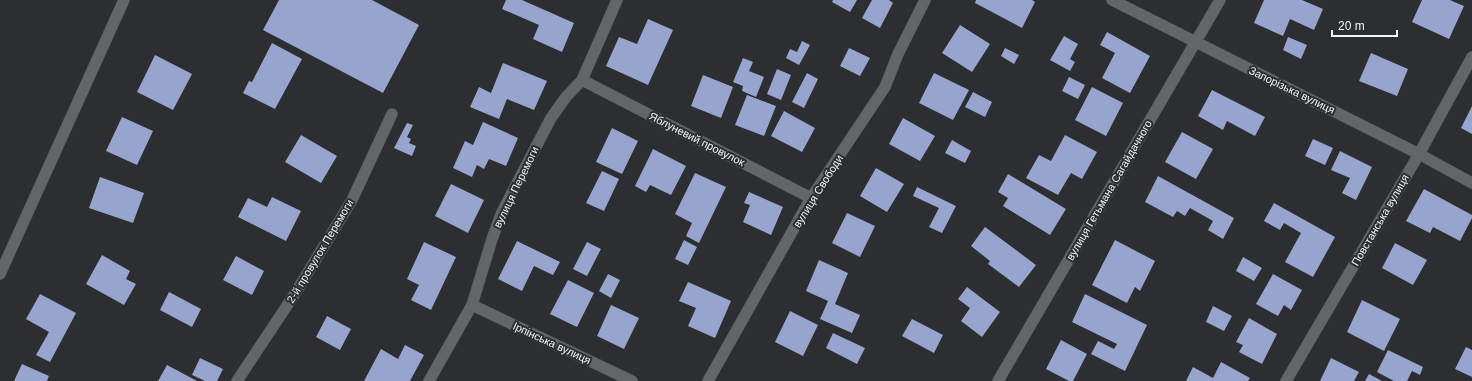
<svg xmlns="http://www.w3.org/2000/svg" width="1472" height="381" font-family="Arial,sans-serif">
  <rect width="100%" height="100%" fill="#2c2e32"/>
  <path fill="#97a5ce" d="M279,0H372L419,25L383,93L263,30Z
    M506,0H522L574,23L562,52L533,39L539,25L502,9Z
    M833,0H857L850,12L832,2Z
    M872,0H889L893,3L880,28L862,18Z
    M976,0H1032L1035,2L1022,28L975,3Z
    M1264,0H1302L1323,9L1314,30L1290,19L1283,36L1254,23Z
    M1422,0H1450L1464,6L1449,39L1412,22Z
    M648,19L673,30L648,85L606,66L619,37L637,44Z
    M960,25L990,44L972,72L942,53Z
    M1107,32L1150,56L1130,93L1102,78L1115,53L1100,45Z
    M1064,36L1078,44L1070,59L1075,62L1070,71L1050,60Z
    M1288,37L1307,45L1301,59L1283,50Z
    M802,41L810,45L799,65L786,58L790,49L797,52Z
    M272,43L302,59L275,109L243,93L249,81L252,82Z
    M849,48L870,58L860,76L840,66Z
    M1005,48L1019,55L1014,64L1001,56Z
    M1371,53L1408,69L1397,96L1359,81Z
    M155,55L192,74L173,110L137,92Z
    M743,58L753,62L749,71L764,77L756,97L742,91L743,86L733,82Z
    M503,63L547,81L534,110L507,99L499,119L470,107L479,87L491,93Z
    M777,69L791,75L781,100L767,94Z
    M807,73L818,79L804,108L792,102Z
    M934,73L969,90L953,120L919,103Z
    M703,75L733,87L721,118L691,106Z
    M1069,77L1085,85L1078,99L1062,91Z
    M1092,87L1123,103L1106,136L1075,120Z
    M1212,90L1265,117L1255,136L1227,121L1223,130L1198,116Z
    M973,92L992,102L985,117L965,107Z
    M747,95L776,106L764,136L735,125Z
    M1472,106V134L1461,128Z
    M784,111L815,128L802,152L771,136Z
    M122,117L153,131L137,165L106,151Z
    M903,118L935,136L920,161L889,144Z
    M483,122L518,138L506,166L489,159L484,169L477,165L472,177L453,168L465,141L473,145Z
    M407,123L413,125L407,137L411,139L409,143L416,146L412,156L394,148Z
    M612,128L638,141L622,174L596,162Z
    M1182,132L1213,149L1196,179L1165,162Z
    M301,135L337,156L321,183L285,162Z
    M1065,135L1097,152L1082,179L1071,173L1058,195L1026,178L1039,155L1051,161Z
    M1313,139L1333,148L1325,165L1305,156Z
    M952,140L971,151L965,163L945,153Z
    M653,149L686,166L671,195L650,185L646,192L635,186Z
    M1340,151L1372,167L1356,200L1342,193L1350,178L1331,170Z
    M876,168L904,184L887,212L860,196Z
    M602,171L619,179L604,211L586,203Z
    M695,173L726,187L699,243L686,236L692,223L675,214Z
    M1008,174L1066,209L1050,235L1003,206L1008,198L998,192Z
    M1158,176L1234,218L1223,239L1208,230L1213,221L1190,208L1185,216L1177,211L1173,217L1145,202Z
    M100,177L144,193L133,223L89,208Z
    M451,184L484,200L468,233L435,216Z
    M917,187L956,206L942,233L929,227L939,208L913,196Z
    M1424,189L1472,215V218L1460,241L1433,227L1430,233L1406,221Z
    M749,192L783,207L771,235L743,222L750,205L744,203Z
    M272,197L301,211L286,241L238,217L248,198L267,207Z
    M1274,203L1335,237L1313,277L1285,262L1301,233L1284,223L1280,230L1264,221Z
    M847,213L875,226L860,257L832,243Z
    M985,227L1036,265L1019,287L988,264L990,261L971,246Z
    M684,240L697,247L688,265L675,259Z
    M1115,240L1155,261L1140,291L1135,287L1127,303L1092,285Z
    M517,241L560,262L553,275L534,266L522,291L498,279Z
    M424,242L456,257L431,310L411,300L419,285L407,279Z
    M587,242L601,249L587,276L573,269Z
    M1395,243L1427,260L1413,285L1382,268Z
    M102,255L130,271L126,279L136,284L124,305L86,284Z
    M236,256L264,271L252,295L223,280Z
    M1243,257L1262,268L1254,281L1236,271Z
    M819,260L848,273L835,304L860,315L852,333L820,319L828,301L806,291Z
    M608,274L620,280L611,298L599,291Z
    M1273,274L1302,290L1291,310L1284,305L1278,316L1256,304Z
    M568,280L594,293L577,327L550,314Z
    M688,282L731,301L715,338L688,326L696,308L679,301Z
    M967,287L1000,312L982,337L961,321L970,308L958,299Z
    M169,292L201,309L192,327L160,310Z
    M40,294L76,313L50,362L36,355L49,332L26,319Z
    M1085,294L1147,325L1125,371L1091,354L1098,341L1114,349L1117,344L1072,322Z
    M1362,300L1400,319L1384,351L1347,332Z
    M611,305L639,318L624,349L597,336Z
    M1213,306L1232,316L1224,331L1206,322Z
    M790,311L818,325L803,356L775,342Z
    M327,316L351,329L340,350L316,337Z
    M1249,318L1277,334L1262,364L1239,352L1243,345L1236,342Z
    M912,319L943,335L934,353L902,336Z
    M833,333L865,348L857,364L826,348Z
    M1061,340L1087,354L1073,381H1069L1046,369Z
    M405,345L424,355L410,381H364L381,349L398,359Z
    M1466,347L1472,350V377L1455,369Z
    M1388,350L1423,367L1420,375L1412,371L1407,381H1394L1377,372Z
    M200,358L223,369L217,381H205L192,375Z
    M1331,358L1359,372L1354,381H1320Z
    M1221,362L1250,378L1248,381H1186L1193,367L1213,378Z
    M22,364L49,376L47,381H14Z
    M167,365L197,381H158Z
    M1369,374L1382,381H1365Z"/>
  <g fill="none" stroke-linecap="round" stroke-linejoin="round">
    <g stroke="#484a4e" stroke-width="12">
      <path id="minor" d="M1112,0L1419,154L1472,183
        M582,80L811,198
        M0,274L124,0
        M472,305L632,381
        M237,381L296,292L352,200L392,114
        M429,381L472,305L492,239L502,212L551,118L566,97L582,80L617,0
        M708,381L811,198L885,87L898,54L925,0
        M998,381L1220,0
        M1286,381L1419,154L1472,57"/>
    </g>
    <use href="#minor" stroke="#646567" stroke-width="11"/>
  </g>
  <g text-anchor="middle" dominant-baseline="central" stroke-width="4" stroke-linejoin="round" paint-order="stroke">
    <g font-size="11" fill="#f3f4f7" stroke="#2c2e32">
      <text transform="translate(1292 90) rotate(26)">Запорізька вулиця</text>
      <text transform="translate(697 139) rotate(27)">Яблуневий провулок</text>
      <text transform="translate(516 187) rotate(-64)">вулиця Перемоги</text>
      <text transform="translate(1109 190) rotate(-60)">вулиця Гетьмана Сагайдачного</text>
      <text transform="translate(818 191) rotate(-58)">вулиця Свободи</text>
      <text transform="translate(1380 220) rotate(-60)">Повстанська вулиця</text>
      <text transform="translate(320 251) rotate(-59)">2-й провулок Перемоги</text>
      <text transform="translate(552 343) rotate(25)">Ірпінська вулиця</text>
    </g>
  </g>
  <path d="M1332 30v6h65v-6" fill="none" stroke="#f3f4f7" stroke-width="2"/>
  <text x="1338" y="30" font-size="12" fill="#f3f4f7" stroke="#2c2e32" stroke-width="3" paint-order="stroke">20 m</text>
</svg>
